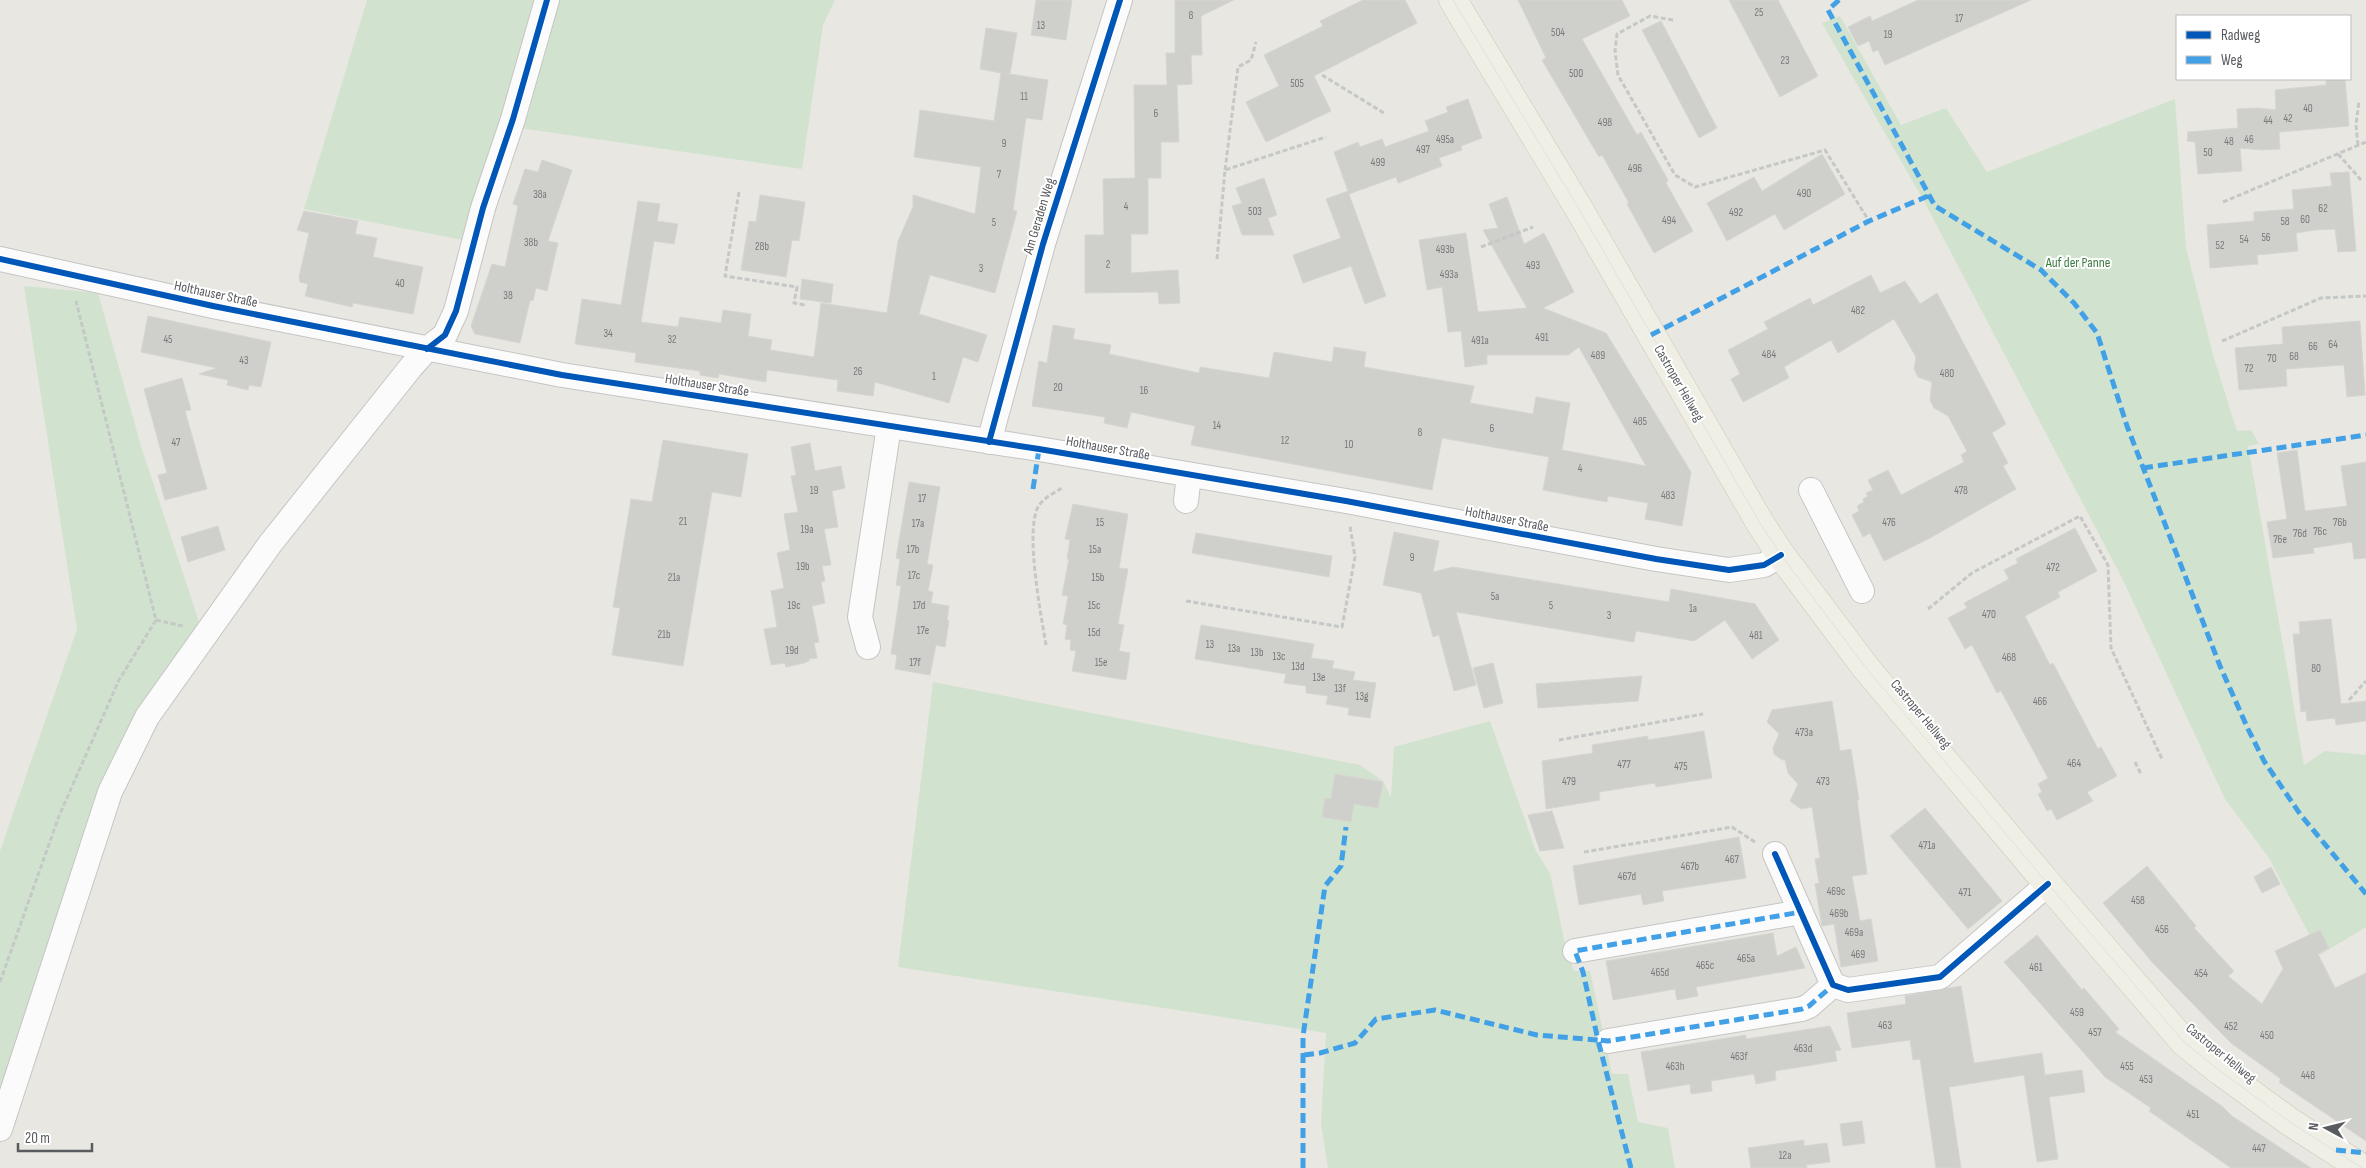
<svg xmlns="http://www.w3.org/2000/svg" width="2366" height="1168" font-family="'Sofia Sans Condensed',sans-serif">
  <rect width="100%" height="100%" fill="#e8e7e2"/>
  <path fill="#d1e3cf" d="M367,0H542L468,241L304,209Z
    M556,0H835L823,25L802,169L520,128Z
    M1840,16L1901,125L1946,108L1987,172L2175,99L2186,248L2213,355L2237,431L2251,430L2259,444L2248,446L2304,765L2325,751L2366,755V927L2320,955L2269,858L2225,799L2122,578L1925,203L1822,23Z
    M24,286L98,293L141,446L202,631L154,694L0,1115V851L77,629Z
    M933,682L1360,765L1383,781L1391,797L1394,747L1490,721L1536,851L1550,873L1565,944L1574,971H1590L1612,1074H1628L1638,1122L1668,1128L1675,1168H1328L1321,1123L1326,1033L898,967Z"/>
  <path fill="#cfcfcb" stroke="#d7d5d2" d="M1036,0H1072L1066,40L1031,35Z
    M1175,0H1234L1201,16L1202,55H1191L1192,84L1177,85L1179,142H1161V178H1148V234H1131V273L1178,270L1180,303L1159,304L1158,292L1085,293V235H1104L1103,179L1135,178L1134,85H1167L1166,53H1175Z
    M1363,0H1405L1417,23L1314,76L1331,111L1266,142L1246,102L1279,86L1264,55L1323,26L1320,21Z
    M1518,0H1622L1630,16L1582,39L1637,135L1641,132L1668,180L1666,183L1693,231L1654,253L1627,204L1629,203L1602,155L1599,157L1542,60L1546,58Z
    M1729,0H1778L1818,76L1780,97Z
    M1918,0H2031L1885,65L1878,50L1873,52L1869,41L1858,46L1848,27L1870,16L1872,21Z
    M1661,21L1717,128L1699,138L1642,30Z
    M986,28L1017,33L1010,74L1004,73L1048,80L1042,120L1026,118L1013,210L1017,211L995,293L930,275L919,314L987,335L978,362L963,357L949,403L875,382L873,396L837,391L838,380L767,370L766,382L719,374L718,378L700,375V371L635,362L636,353L575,344L582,299L621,305L638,201L660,204L657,221L678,224L674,244L654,241L641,322L678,327L680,317L721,323L723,310L751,314L748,336L772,340L770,350L814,357L821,303L887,313L898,241L913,207V195L975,214L981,167L914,157L920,110L994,121L1001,73L980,69Z
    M2326,79H2345L2349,126L2279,132L2280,149L2261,150L2240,148L2242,171L2198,174L2195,142L2187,141L2188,132L2238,128L2237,109L2257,108L2276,110L2275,90L2326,85Z
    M1468,99L1482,138L1461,146L1462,150L1439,158L1442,166L1398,183L1396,177L1349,194L1386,296L1365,304L1351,266L1303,283L1293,255L1341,238L1326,199L1348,191L1334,152L1358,142L1360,147L1382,139L1385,147L1429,131L1425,121L1448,112L1446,107Z
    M1822,154L1845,194L1784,230L1775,214L1727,241L1707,203L1754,177L1762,191Z
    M542,160L572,170L548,241L558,243L547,291L536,288L533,301L530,300L520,343L475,334L471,326L492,264L505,267L518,206L513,204L525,169L538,172Z
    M2349,172L2356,251L2338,252L2335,229L2315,230L2296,233L2298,251L2257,255L2258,264L2210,268L2207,225L2254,221V212L2294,209L2292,190L2332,186L2330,173Z
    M1264,178L1277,215L1268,218L1274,235H1242L1232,206L1242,203L1236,188Z
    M760,195L805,202L799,241L792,240L786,277L741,270L749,221L756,222Z
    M1507,197L1524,244L1544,233L1574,292L1543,308L1606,333L1691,472L1682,526L1645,519L1648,503L1608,496L1607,502L1543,490L1549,457L1442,438L1432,490L1191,445L1195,426L1131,412L1127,428L1104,423L1105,417L1032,406L1039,361L1047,363L1053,325L1075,329L1073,339L1111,345L1109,354L1199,373L1200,367L1269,378L1274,352L1332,362L1334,347L1366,352L1364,367L1474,386L1470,403L1533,414L1536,397L1570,403L1562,450L1646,466L1579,347L1568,355H1487V364L1465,367L1461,331L1448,332L1442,287L1427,290L1419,240L1466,233L1478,312L1527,308L1483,230L1498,228L1489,204Z
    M304,211L358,221L355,234L377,238L373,257L423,267L413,314L353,303L352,307L305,296L308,284L300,282L299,277L309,233L297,230Z
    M1871,275L1880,293L1905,281L1920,304L1937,293L2006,424L1992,433L2008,463L2003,466L2016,489L1930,538L1884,561L1870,533L1863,537L1852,515L1859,511L1857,506L1864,502L1863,499L1868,496L1866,493L1873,490L1868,480L1888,470L1901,495L1964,462L1961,455L1967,451L1948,416L1934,408L1930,400L1932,382L1918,377L1914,369L1916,357L1894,319L1838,353L1831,340L1784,367L1789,378L1743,402L1731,379L1740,374L1728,350L1768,329L1764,322L1810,298L1813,305Z
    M802,279L833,284L831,303L800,299Z
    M148,316L271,342L261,387L249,385L248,390L227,385L228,380L199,374L217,368L141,352Z
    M2360,321L2365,395L2347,397L2344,365L2286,369L2287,386L2239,390L2235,348L2283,344L2282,327Z
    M182,378L191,410L185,411L207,489L165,500L158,475L167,473L144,389Z
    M663,440L748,454L741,497L712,492L683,666L612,655L620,608L613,607L631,499L652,502Z
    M810,443L815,471L841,466L845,488L832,491L838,527L824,529L831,565L822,566L825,581L821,582L825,603L812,606L819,642L814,643L817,658L809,659V661L804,663L786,667L785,663L771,665L764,629L777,627L771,591L784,588L777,553L790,550L784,514L798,512L791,476L796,475L791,447Z
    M2297,450L2305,511L2347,506L2341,466L2366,462V558L2354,559L2352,542L2313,548L2314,553L2273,558L2267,522L2287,519L2277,453Z
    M909,482L940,487L927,564L933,565L928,591L933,592L931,603L949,606L947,620L949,621L945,647L936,645L930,675L895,669L897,655L891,654L901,586L896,585L900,559L896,558Z
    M1073,504L1128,514L1119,568L1128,569L1118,624L1124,625L1119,651L1130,653L1126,680L1072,671L1076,651L1070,650L1071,640L1065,639L1067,625L1063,624L1068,596L1062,595L1069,559H1067L1070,540L1065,539Z
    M218,526L225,550L188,562L181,537Z
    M2075,528L2097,571L2058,592L2060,597L2025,616L2050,665L2053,663L2098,749L2101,747L2117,776L2087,792L2093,801L2057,820L2051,809L2047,811L2038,794L2042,792L2038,784L2048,778L2001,691L1997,693L1972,645L1965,649L1948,618L1967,608L1964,603L2009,579L2004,570L2018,563L2016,559Z
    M1394,532L1439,541L1433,572L1453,567L1669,602L1671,589L1755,604L1779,640L1752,659L1725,620L1694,641L1636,631L1634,642L1456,612L1476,685L1454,691L1439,635L1433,637L1421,593L1383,585Z
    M1196,533L1332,556L1329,577L1192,553Z
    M2331,619L2341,704L2366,701V721L2336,725L2335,718L2307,721L2306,711L2301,712L2293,634H2300L2299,622Z
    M1201,625L1314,644L1311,658L1334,661L1332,668L1355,672L1353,680L1376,683L1370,718L1348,715L1349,708L1326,704L1328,696L1306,693V686L1284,683L1286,674L1195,659Z
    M1493,663L1503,703L1484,708L1473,668Z
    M1642,676L1638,701L1538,708L1536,684Z
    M1832,701L1840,751L1851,749L1859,800H1857L1867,874L1852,876L1860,921L1871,919L1878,961L1841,967L1834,924L1822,926L1815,884L1819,883L1815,859L1820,858L1812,807L1801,809L1790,801L1798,784L1788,773L1785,760H1782L1774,754L1773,748L1779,734L1767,722L1772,710Z
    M1704,731L1712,778L1656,787L1655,783L1599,792L1600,800L1546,809L1542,761L1593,753L1592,745L1648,736V740Z
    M1335,774L1383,782L1378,808L1354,804L1351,822L1322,817L1325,798L1331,799Z
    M1925,808L2002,901L1968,929L1890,836Z
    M1552,811L1564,848L1540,851L1528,815Z
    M1739,837L1746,878L1662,891L1664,901L1643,905L1641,894L1579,905L1573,866Z
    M2147,866L2196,926L2194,928L2234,971L2228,976L2262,1004L2283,969L2275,951L2320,930L2329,948L2318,954L2335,988L2366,973V1141L2279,1082L2281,1079L2231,1043L2152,962L2103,903Z
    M2271,867L2280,884L2262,893L2254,877Z
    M1773,933L1777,956L1796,947L1805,968L1696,987L1698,996L1677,1000L1675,989L1613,1000L1606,961Z
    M2037,935L2082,990L2084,988L2119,1029L2115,1032L2223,1107L2232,1116L2311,1168H2231L2149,1111L2151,1108L2105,1077L2004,962Z
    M1961,986L1974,1063L2042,1053L2045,1075L2082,1070L2085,1092L2049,1097L2058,1159L2037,1162L2024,1075L1949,1087L1961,1168H1936L1920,1059L1913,1060L1910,1040L1852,1048L1847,1013L1906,1004L1905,996Z
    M1830,1026L1841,1050L1835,1051L1837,1061L1775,1071L1776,1080L1756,1084L1754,1074L1711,1081L1712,1091L1691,1094L1690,1084L1648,1091L1641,1052L1746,1035V1039Z
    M1862,1121L1865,1143L1843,1146L1840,1124Z
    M1804,1140V1146L1827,1143L1830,1162L1806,1165L1807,1168H1751L1748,1148Z"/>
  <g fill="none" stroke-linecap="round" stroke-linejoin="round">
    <g stroke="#c5c5c4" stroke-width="26">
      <path id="minor" d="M0,259L213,306L562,375L1039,449L1346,501L1656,559L1729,570L1764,565L1781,555
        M989,442L1043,244L1120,0
        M1811,490L1862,591
        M1186,501L1189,475
        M868,647L860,617L889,426
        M1775,854L1833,985L1848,990L1940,977L2048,884
        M1575,951L1801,912
        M1608,1041L1802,1009L1809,1006L1833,985
        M0,1129L110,792L147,717L270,544L411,367L427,349L445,335L456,311L483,208L513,119L547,0"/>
    </g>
    <g stroke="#cdc7b3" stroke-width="29">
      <path id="major" d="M1453,0L1579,209L1760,523L1781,555L1866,668L2048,884L2184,1042L2220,1071L2290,1122L2362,1168"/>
    </g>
    <path stroke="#c5c8c6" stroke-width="3" stroke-dasharray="5 2.5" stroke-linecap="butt" d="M1673,20L1650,16L1617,34L1615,51L1618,75L1675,175L1695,187L1825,150L1869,221
      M1322,75L1384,113
      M2358,145L2356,125L2359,101
      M2338,154L2361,180
      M1225,170L1238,67L1251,60L1256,42
      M739,192L725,276L797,287L794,303L805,305
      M2223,202L2366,142
      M1481,247L1533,227
      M1217,259L1225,170L1326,137
      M2222,341L2321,298L2366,296
      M1186,601L1342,627L1355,557L1350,526
      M1928,609L1972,573L2080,516L2108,565L2111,648L2162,759
      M156,620L183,626
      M1046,645C1041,615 1025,532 1038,507C1043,498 1054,493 1062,488
      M2349,700L2366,681
      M1559,740L1703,714
      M2135,762L2141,774
      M1584,852L1732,827L1755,842
      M0,982L59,816L119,680L156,620L76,301"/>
    <use href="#minor" stroke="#fcfbfb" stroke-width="24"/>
    <use href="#major" stroke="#f0efe6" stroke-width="28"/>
    <path stroke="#e0e1e0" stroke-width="1" d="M1453,0L1579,209L1760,523L1781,555L1866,668L2048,884L2184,1042L2220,1071L2290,1122L2362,1168"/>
    <path stroke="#42a1e6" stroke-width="5" stroke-dasharray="10 5" stroke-linecap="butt" d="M1839,0L1828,10L1935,206L2041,270L2074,303L2097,333L2127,426L2220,666L2248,729L2264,761L2300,814L2366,894
      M1651,335L1869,221L1928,196
      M2143,468L2366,435
      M1033,489L1039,449
      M1304,1055L1320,1053L1355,1043L1376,1019L1435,1010L1537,1035L1598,1040L1583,972L1575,951L1801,912
      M2336,1150L2366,1153
      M1303,1168V1036L1325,886L1341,866L1346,827
      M1631,1168L1598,1040L1608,1041L1802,1009L1809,1006L1833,985"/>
    <g stroke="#fff" stroke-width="9">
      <path id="cycleway" d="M0,259L213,306L562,375L1039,449L1346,501L1656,559L1729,570L1764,565L1781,555
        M427,349L445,335L456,311L483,208L513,119L547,0
        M989,442L1043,244L1120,0
        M1775,854L1833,985L1848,990L1940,977L2048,884"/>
    </g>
    <use href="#cycleway" stroke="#0057b8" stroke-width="6"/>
  </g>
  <g text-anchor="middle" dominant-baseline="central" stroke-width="4" stroke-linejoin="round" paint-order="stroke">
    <g font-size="11" fill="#78797b">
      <text x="1759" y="12">25</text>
      <text x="1191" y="15">8</text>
      <text x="1959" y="18">17</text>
      <text x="1041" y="25">13</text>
      <text x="1558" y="32">504</text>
      <text x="1888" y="34">19</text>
      <text x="1785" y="60">23</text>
      <text x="1576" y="73">500</text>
      <text x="1297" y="83">505</text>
      <text x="1024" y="96">11</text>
      <text x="2308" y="108">40</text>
      <text x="1156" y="113">6</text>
      <text x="2288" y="118">42</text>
      <text x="2268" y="120">44</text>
      <text x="1605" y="122">498</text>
      <text x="1445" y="139">495a</text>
      <text x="2249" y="139">46</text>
      <text x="2229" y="141">48</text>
      <text x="1004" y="143">9</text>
      <text x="1423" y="149">497</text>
      <text x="2208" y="152">50</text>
      <text x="1378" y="162">499</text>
      <text x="1635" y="168">496</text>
      <text x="999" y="174">7</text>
      <text x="1804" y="193">490</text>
      <text x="540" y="194">38a</text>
      <text x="1126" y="206">4</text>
      <text x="2323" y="208">62</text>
      <text x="1255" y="211">503</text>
      <text x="1736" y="212">492</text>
      <text x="2305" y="219">60</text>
      <text x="1669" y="220">494</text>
      <text x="2285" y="221">58</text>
      <text x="994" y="222">5</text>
      <text x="2266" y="237">56</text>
      <text x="2244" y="239">54</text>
      <text x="531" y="242">38b</text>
      <text x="2220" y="245">52</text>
      <text x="762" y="246">28b</text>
      <text x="1445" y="249">493b</text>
      <text x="1108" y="264">2</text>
      <text x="1533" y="265">493</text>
      <text x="981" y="268">3</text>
      <text x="1449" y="274">493a</text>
      <text x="400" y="283">40</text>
      <text x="508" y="295">38</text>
      <text x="1858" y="310">482</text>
      <text x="608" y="333">34</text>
      <text x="1542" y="337">491</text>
      <text x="168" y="339">45</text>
      <text x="672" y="339">32</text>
      <text x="1480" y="340">491a</text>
      <text x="2333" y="344">64</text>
      <text x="2313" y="346">66</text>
      <text x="1769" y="354">484</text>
      <text x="1598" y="355">489</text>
      <text x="2294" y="356">68</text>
      <text x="2272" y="358">70</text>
      <text x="244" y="360">43</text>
      <text x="2249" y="368">72</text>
      <text x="858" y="371">26</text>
      <text x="1947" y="373">480</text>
      <text x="934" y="376">1</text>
      <text x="1058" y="387">20</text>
      <text x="1144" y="390">16</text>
      <text x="1640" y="421">485</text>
      <text x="1217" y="425">14</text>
      <text x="1492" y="428">6</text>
      <text x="1420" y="432">8</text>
      <text x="1285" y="440">12</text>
      <text x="176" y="442">47</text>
      <text x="1349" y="444">10</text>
      <text x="1580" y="468">4</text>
      <text x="814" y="490">19</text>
      <text x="1961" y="490">478</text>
      <text x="1668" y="495">483</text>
      <text x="922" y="498">17</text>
      <text x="683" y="521">21</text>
      <text x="1100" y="522">15</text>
      <text x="1889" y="522">476</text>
      <text x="2340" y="522">76b</text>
      <text x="918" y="523">17a</text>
      <text x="807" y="529">19a</text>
      <text x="2320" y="531">76c</text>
      <text x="2300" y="533">76d</text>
      <text x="2280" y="539">76e</text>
      <text x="913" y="549">17b</text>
      <text x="1095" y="549">15a</text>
      <text x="1412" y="557">9</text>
      <text x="803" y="566">19b</text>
      <text x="2053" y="567">472</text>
      <text x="914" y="575">17c</text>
      <text x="674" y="577">21a</text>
      <text x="1098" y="577">15b</text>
      <text x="1495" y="596">5a</text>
      <text x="794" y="605">19c</text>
      <text x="919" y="605">17d</text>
      <text x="1094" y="605">15c</text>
      <text x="1551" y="605">5</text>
      <text x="1693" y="608">1a</text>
      <text x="1989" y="614">470</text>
      <text x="1609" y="615">3</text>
      <text x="923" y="630">17e</text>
      <text x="1094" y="632">15d</text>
      <text x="664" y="634">21b</text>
      <text x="1756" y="635">481</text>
      <text x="1210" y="644">13</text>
      <text x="1234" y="648">13a</text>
      <text x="792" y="650">19d</text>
      <text x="1257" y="652">13b</text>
      <text x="1279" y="656">13c</text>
      <text x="2009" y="657">468</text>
      <text x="915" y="662">17f</text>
      <text x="1101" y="662">15e</text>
      <text x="1298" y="666">13d</text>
      <text x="2316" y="668">80</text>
      <text x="1319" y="677">13e</text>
      <text x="1340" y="688">13f</text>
      <text x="1362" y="696">13g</text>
      <text x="2040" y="701">466</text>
      <text x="1804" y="732">473a</text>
      <text x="2074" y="763">464</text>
      <text x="1624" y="764">477</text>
      <text x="1681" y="766">475</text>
      <text x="1569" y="781">479</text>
      <text x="1823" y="781">473</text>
      <text x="1927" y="845">471a</text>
      <text x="1732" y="859">467</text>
      <text x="1690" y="866">467b</text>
      <text x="1627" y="876">467d</text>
      <text x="1836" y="891">469c</text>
      <text x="1965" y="892">471</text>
      <text x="2138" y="900">458</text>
      <text x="1839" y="913">469b</text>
      <text x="2162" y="929">456</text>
      <text x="1854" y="932">469a</text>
      <text x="1858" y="954">469</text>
      <text x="1746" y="958">465a</text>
      <text x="1705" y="965">465c</text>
      <text x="2036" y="967">461</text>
      <text x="1660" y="972">465d</text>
      <text x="2201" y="973">454</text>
      <text x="2077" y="1012">459</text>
      <text x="1885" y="1025">463</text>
      <text x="2231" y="1026">452</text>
      <text x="2095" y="1032">457</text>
      <text x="2267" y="1035">450</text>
      <text x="1803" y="1048">463d</text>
      <text x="1739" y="1056">463f</text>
      <text x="1675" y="1066">463h</text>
      <text x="2127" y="1066">455</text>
      <text x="2308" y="1075">448</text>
      <text x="2146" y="1079">453</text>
      <text x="2193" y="1114">451</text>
      <text x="2259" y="1148">447</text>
      <text x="1785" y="1155">12a</text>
    </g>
    <g font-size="14" fill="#595b5f" stroke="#fff">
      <text transform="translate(1039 216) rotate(-73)">Am Geraden Weg</text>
      <text transform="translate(216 294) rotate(12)">Holthauser Straße</text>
      <text transform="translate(1679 383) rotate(60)">Castroper Hellweg</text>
      <text transform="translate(707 385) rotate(9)">Holthauser Straße</text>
      <text transform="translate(1108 448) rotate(10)">Holthauser Straße</text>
      <text transform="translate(1507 519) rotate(11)">Holthauser Straße</text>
      <text transform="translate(1921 714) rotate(50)">Castroper Hellweg</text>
      <text transform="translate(2221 1053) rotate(39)">Castroper Hellweg</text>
    </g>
    <g font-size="14" fill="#3d7a41" stroke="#fff">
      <text x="2078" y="262">Auf der Panne</text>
    </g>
  </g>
  <rect x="2176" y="15" width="175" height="65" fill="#ffffff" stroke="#bdbdbf"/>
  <rect x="2186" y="31" width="25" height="8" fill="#0057b8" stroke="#bdbdbf"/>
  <text x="2221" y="40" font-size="15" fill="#595b5f">Radweg</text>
  <rect x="2186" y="56" width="25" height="8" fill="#42a1e6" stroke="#bdbdbf"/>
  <text x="2221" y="65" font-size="15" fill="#595b5f">Weg</text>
  <g transform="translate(2326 1128) rotate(277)" stroke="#ffffff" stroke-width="4" paint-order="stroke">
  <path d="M0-4L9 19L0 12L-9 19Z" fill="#595b5f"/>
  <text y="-8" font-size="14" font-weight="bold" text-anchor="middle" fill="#595b5f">N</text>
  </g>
  <path d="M18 1143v8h74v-8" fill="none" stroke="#595b5f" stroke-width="2.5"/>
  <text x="25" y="1143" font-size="15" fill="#595b5f" stroke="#ffffff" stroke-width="4" paint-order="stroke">20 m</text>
</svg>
